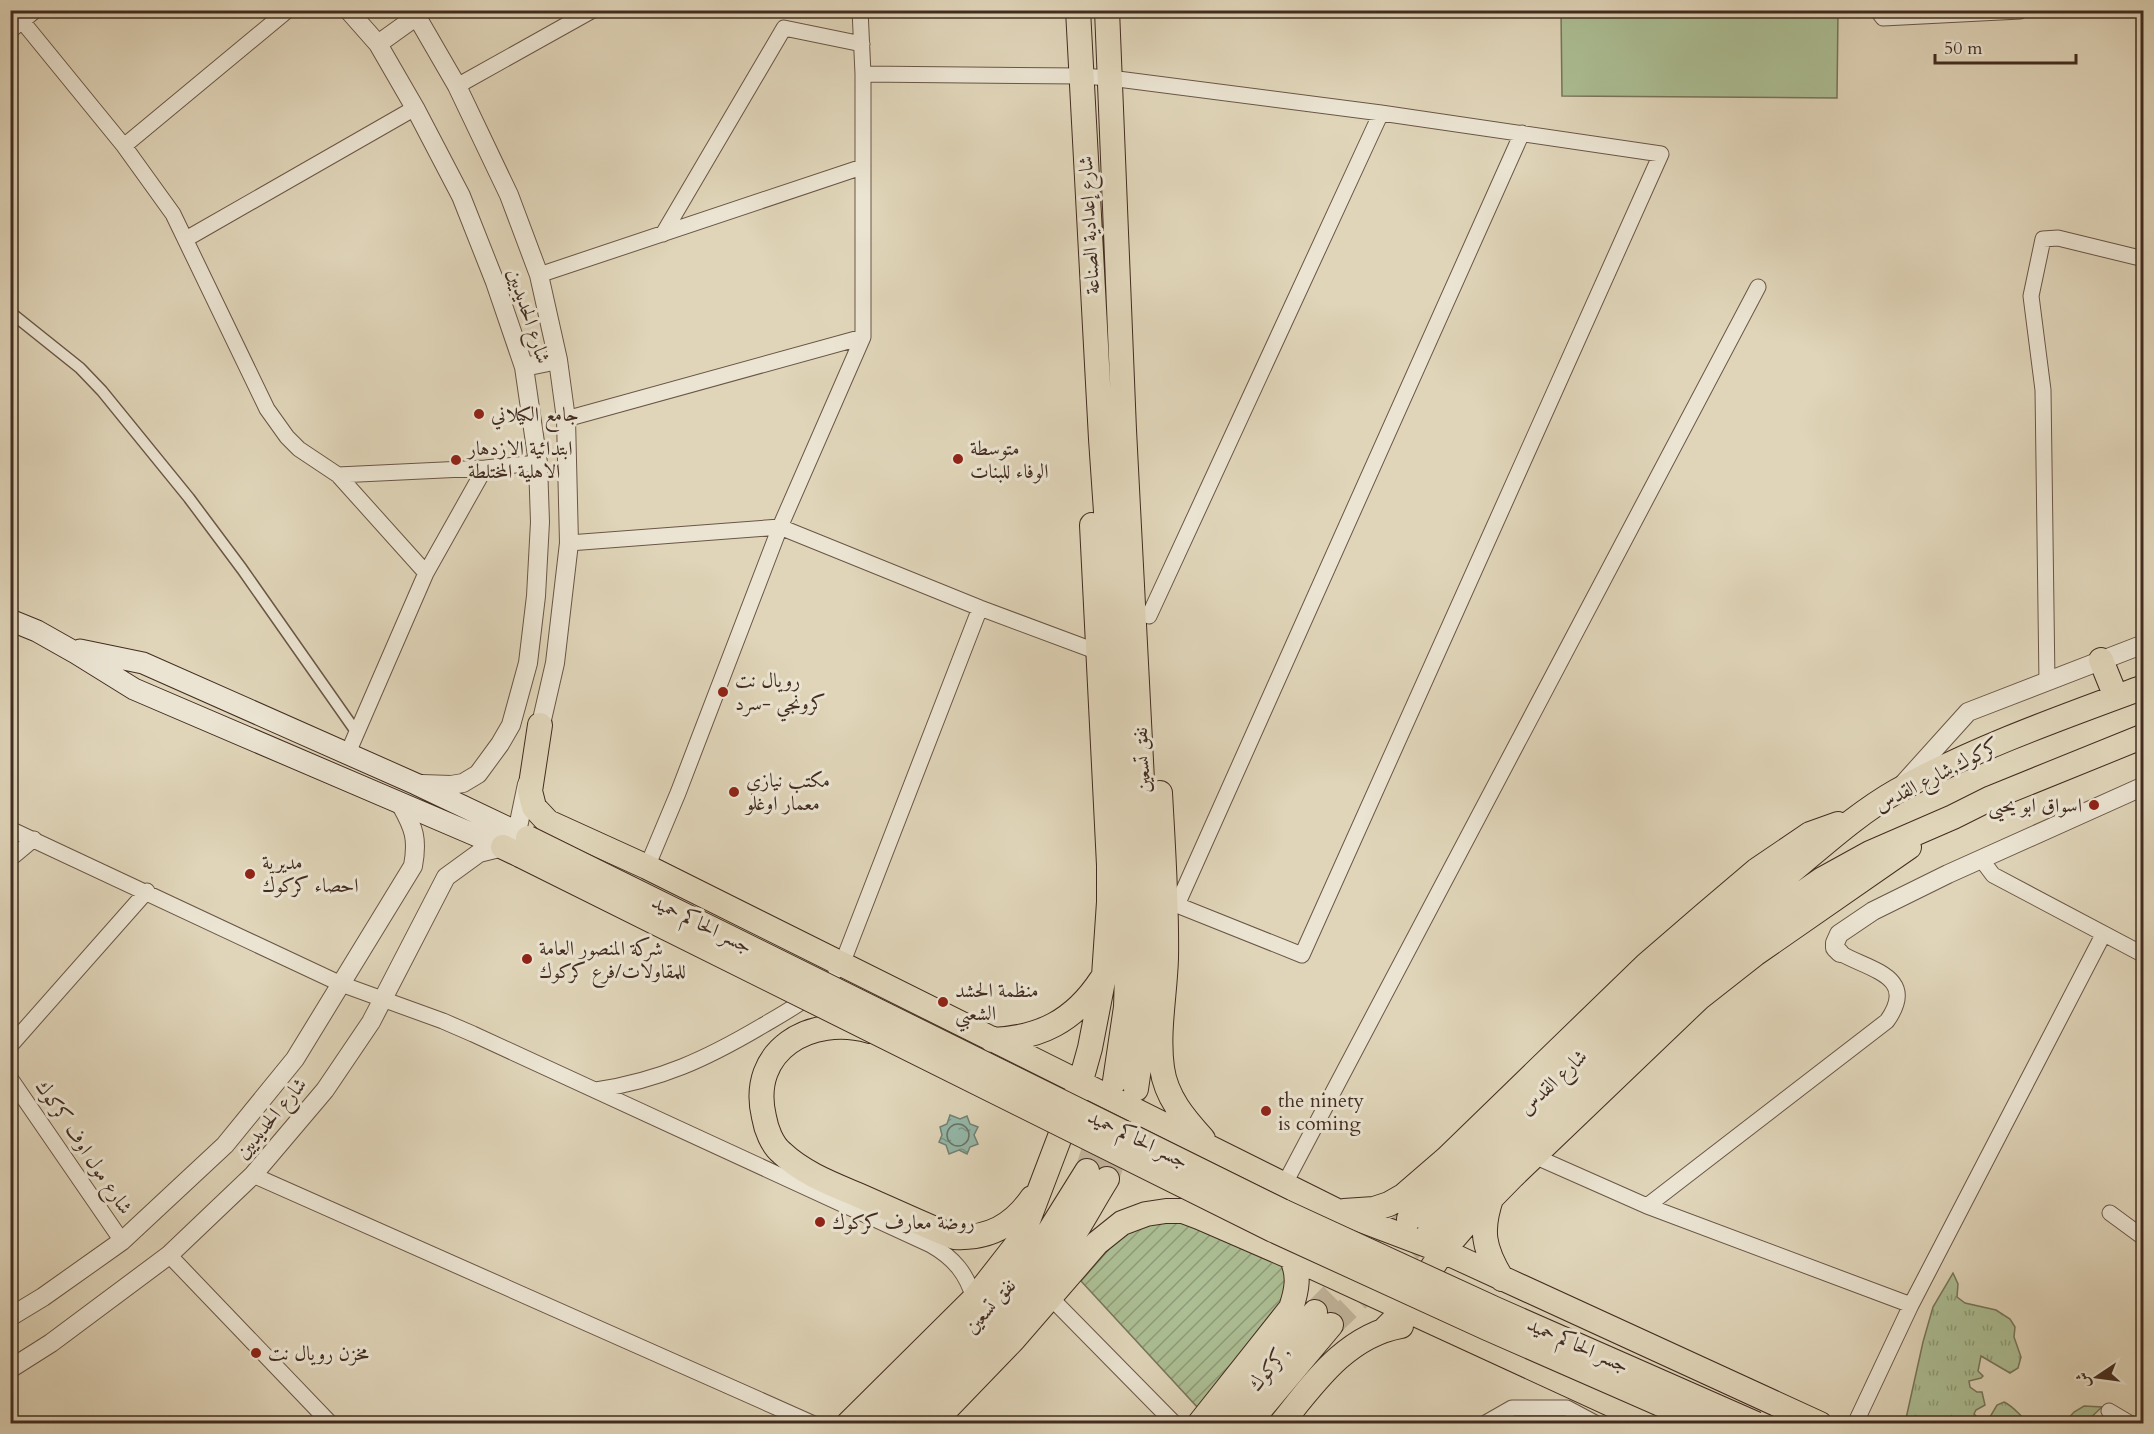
<svg xmlns="http://www.w3.org/2000/svg" width="2154" height="1434" font-family="Cardo,Amiri,serif">
  <defs>
    <pattern id="grass-tufts" width="24" height="20" patternUnits="userSpaceOnUse" patternTransform="scale(1.5)"><rect width="24" height="20" fill="#acbe94"/><path d="M3 7l-1-3M5 7V3M7 7l1-3M15 17l-1-3M17 17v-4M19 17l1-3" fill="none" stroke="#8e9b78"/></pattern>
    <pattern id="garden-furrows" width="10" height="10" patternUnits="userSpaceOnUse" patternTransform="scale(1.5)"><rect width="10" height="10" fill="#acbe94"/><path d="M-1 1l2-2M0 10L10 0M9 11l2-2" fill="none" stroke="#8e9b78"/></pattern>
    <pattern id="water-ripples" width="26" height="14" patternUnits="userSpaceOnUse" patternTransform="scale(1.5)"><rect width="26" height="14" fill="#94b9ab"/><path d="M2 4q2-2 4 0t4 0M15 11q2-2 4 0t4 0" fill="none" stroke="#7a978b"/></pattern>
  </defs>
  <rect width="100%" height="100%" fill="#e0d5b9"/>
  <filter id="stains"><feTurbulence type="fractalNoise" baseFrequency=".00333" numOctaves="4"/><feColorMatrix values="0 0 0 0 .2 0 0 0 0 .09 0 0 0 0 .02 0 0 0 .5 -.17"/></filter>
  <radialGradient id="worn" r=".72"><stop offset=".6" stop-color="#630" stop-opacity="0"/><stop offset="1" stop-color="#630" stop-opacity=".3"/></radialGradient>
  <path fill="url(#grass-tufts)" stroke="#77755a" stroke-width="1.5" d="M1953,1273L1958,1284L1957,1297L1965,1303L1996,1310L2010,1319L2015,1327L2014,1337L2021,1357L2018,1368L2010,1373L1981,1356L1978,1371L1983,1376L1981,1378L1969,1381L1970,1387L1977,1392H1982L1985,1405L1976,1410L1974,1414L1980,1420L1990,1417L1997,1405L2004,1402C2015,1407 2020,1417 2030,1423H1905L1923,1342L1933,1307Z
    M2084,1406L2102,1407L2085,1423H2064L2074,1412Z"/>
  <path fill="url(#garden-furrows)" stroke="#77755a" stroke-width="1.5" d="M1137,1217L1183,1219L1291,1257L1297,1288L1199,1409L1081,1281Z"/>
  <path fill="#acbe94" stroke="#77755a" stroke-width="1.5" d="M1561,11H1838L1837,98L1562,96Z"/>
  <path fill="url(#water-ripples)" stroke="#738173" stroke-width="1.5" d="M950,1115L960,1119L967,1116L970,1124L978,1127L974,1135L978,1144L970,1147L967,1154L959,1150L949,1154L946,1145L939,1142L942,1135L940,1127L947,1124Z"/>
  <g fill="none" stroke-linecap="round" stroke-linejoin="round">
    <path stroke="#6b7266" stroke-width="1.5" d="M947 1135a11 11 0 1 1 22 0a11 11 0 1 1-22 0Z"/>
    <path stroke="#c0b39a" stroke-width="24" stroke-dasharray="24 12" stroke-linecap="butt" d="M1087,1171L1115,1081
      M1107,1179L1136,1089
      M1315,1312L1407,1220
      M1331,1325L1430,1230"/>
    <g stroke="#6a5646" stroke-width="13">
      <path id="pedestrian" d="M10,312L80,368L102,391L189,498L242,569L357,733"/>
    </g>
    <g stroke="#6a5646" stroke-width="17">
      <path id="minor" d="M1877,10L1883,18L2020,11
        M22,21L124,146L173,214L267,409L287,437L299,449L338,475L485,468L538,463
        M10,31L36,10
        M863,74L1081,76L1110,78L1381,113L1661,154L1302,955L1177,905H1167
        M457,86L593,10
        M124,146L288,10
        M663,234L784,28L862,44
        M186,239L415,108
        M539,275L862,167
        M566,419L863,337
        M338,475L426,573
        M569,543L780,527L980,608L1098,652
        M1149,616L1381,113
        M2047,682L2043,390L2031,296L2043,239L2058,238L2144,259
        M347,755L426,573L485,468
        M10,829L341,984L443,1021L473,1034L931,1245C954,1258 967,1274 974,1299
        M10,859L34,839
        M1981,859L1993,875L2144,955
        M647,867L678,793L780,527L863,337V74L860,10
        M1177,905L1522,133
        M836,971L842,964L980,608
        M10,1046L147,891
        M10,1078L122,1241
        M596,1090C661,1080 706,1059 762,1026C779,1016 797,1006 813,994
        M1534,1156L1647,1206L1911,1305
        M253,1175L814,1424
        M1284,1185L1758,287
        M1647,1206L1887,1021C1919,976 1869,970 1840,953
        M2110,1213L2144,1238
        M169,1255L331,1424
        M1051,1298L1175,1424
        M2109,1411L2131,1424
        M10,1419L15,1424
        M1484,1424L1512,1408H1567L1597,1424
        M1855,1424L1911,1305L2103,935"/>
    </g>
    <g stroke="#6a5646" stroke-width="20">
      <path id="tertiary" d="M348,10L378,44L415,108L461,196L495,282L524,367L538,463L540,522L536,596L528,663L511,725L500,744L478,774L463,783L451,785L422,784
        M413,10L457,86L509,195L539,275L558,360L566,419L569,543L555,663L538,737
        M378,44L417,16
        M524,367L558,360
        M1904,783L1968,712L2144,644
        M517,832L527,784
        M1840,953L1835,948V943L1839,934L1873,911L1948,874L2144,786
        M10,1317L43,1297L122,1241L225,1145L295,1059L413,866C418,839 414,828 401,805
        M10,1369L51,1343L169,1255L253,1175L325,1090L371,1022L446,877L479,853L503,847"/>
    </g>
    <g stroke="#422c20" stroke-width="23">
      <path id="secondary" d="M10,620L37,631L76,653L134,689L503,847
        M80,650L143,663L416,784L517,832"/>
    </g>
    <g stroke="#422c20" stroke-width="26">
      <path id="primary" d="M1078,10L1101,439L1124,775L1129,906L1126,1007L1115,1081
        M1107,10L1124,430L1148,897V978L1144,1033L1136,1089
        M2101,660L2116,697
        M540,725L530,791L534,807L548,822L647,867L1337,1211L1443,1251L1820,1424
        M1160,793C1163,848 1167,903 1166,958C1165,994 1157,1032 1162,1068C1166,1097 1184,1118 1203,1139
        M503,847L520,855
        M870,1031C811,1014 748,1050 764,1117C766,1129 772,1145 782,1153C803,1173 832,1184 858,1195C890,1209 922,1224 954,1237C988,1239 1013,1226 1032,1198
        M992,1040C1040,1038 1074,1021 1101,980
        M1492,1196C1480,1230 1483,1248 1502,1279
        M1344,1211L1374,1209L1389,1204L1403,1196L1447,1158L1646,965L1705,914L1757,870L1810,834L1838,824
        M1409,1219C1529,1105 1647,987 1777,883C1816,852 1853,816 1897,791C1975,748 2060,718 2144,687
        M1430,1230L1654,1011L1713,960L1759,923L1821,880L1870,853L1953,817L1991,798L2144,736
        M1385,1329L1405,1309L1443,1251L1467,1223L1513,1176L1699,998L1755,954L1909,847
        M848,1424L974,1299L1021,1239L1080,1084L1090,1048L1104,976L1109,902V865L1092,525
        M872,1424L995,1304L1037,1251L1087,1171
        M903,1424C956,1373 1009,1324 1053,1266C1073,1239 1089,1208 1107,1179
        M932,1424L1013,1340L1097,1243L1122,1223L1146,1214L1166,1211H1183L1199,1217L1291,1257L1654,1424
        M1199,1424L1291,1308C1297,1290 1300,1275 1291,1257
        M1224,1424L1315,1312
        M1248,1424L1331,1325
        M1281,1424C1314,1383 1346,1336 1401,1326"/>
    </g>
    <use href="#pedestrian" stroke="#ebe4d2" stroke-width="10"/>
    <use href="#minor" stroke="#ebe4d2" stroke-width="15"/>
    <use href="#tertiary" stroke="#ebe4d2" stroke-width="18"/>
    <use href="#secondary" stroke="#ebe4d2" stroke-width="21"/>
    <use href="#primary" stroke="#e0d5b9" stroke-width="24"/>
    <g stroke="#422c20" stroke-width="26" stroke-linecap="butt">
      <path id="primary-bridge" d="M528,838L1282,1211L1495,1309L1756,1424
        M520,855L1273,1230L1487,1328L1706,1424"/>
    </g>
    <use href="#primary-bridge" stroke="#e0d5b9" stroke-width="24"/>
  </g>
  <g fill="#8f2418" stroke="#ebe4d2" stroke-width="2">
    <circle cx="479" cy="414" r="6"/>
    <circle cx="958" cy="459" r="6"/>
    <circle cx="456" cy="460" r="6"/>
    <circle cx="723" cy="692" r="6"/>
    <circle cx="734" cy="792" r="6"/>
    <circle cx="2094" cy="805" r="6"/>
    <circle cx="250" cy="874" r="6"/>
    <circle cx="527" cy="959" r="6"/>
    <circle cx="943" cy="1002" r="6"/>
    <circle cx="1266" cy="1111" r="6"/>
    <circle cx="820" cy="1222" r="6"/>
    <circle cx="256" cy="1353" r="6"/>
  </g>
  <g text-anchor="middle" dominant-baseline="central" stroke-width="6" stroke-linejoin="round" paint-order="stroke">
    <g font-size="20" fill="#422c20" stroke="#ebe4d2">
      <text transform="translate(1089 225) rotate(-93)">شارع إعدادية الصناعة</text>
      <text transform="translate(529 316) rotate(72)">شارع الحديديين</text>
      <text transform="translate(1142 760) rotate(-93)">نفق تسعين</text>
      <text transform="translate(1937 775) rotate(-27)">كركوك,شارع القدس</text>
      <text transform="translate(702 924) rotate(26)">جسر الحاكم حميد</text>
      <text transform="translate(1553 1082) rotate(-43)">شارع القدس</text>
      <text transform="translate(271 1118) rotate(-50)">شارع الحديديين</text>
      <text transform="translate(1138 1139) rotate(26)">جسر الحاكم حميد</text>
      <text transform="translate(84 1147) rotate(56)">شارع مول اوف كركوك</text>
      <text transform="translate(990 1306) rotate(-48)">نفق تسعين</text>
      <text transform="translate(1578 1345) rotate(24)">جسر الحاكم حميد</text>
      <text transform="translate(1269 1368) rotate(-51)">كركوك,</text>
    </g>
    <g font-size="20" fill="#422c20" stroke="#ebe4d2" text-anchor="start">
      <text x="491" y="414">جامع الكيلاني</text>
      <text x="468" y="448">ابتدائية الازدهار<tspan x="468" dy="23">الاهلية المختلطة</tspan></text>
      <text x="970" y="448">متوسطة<tspan x="970" dy="23">الوفاء للبنات</tspan></text>
      <text x="735" y="680">رويال نت<tspan x="735" dy="23">كرونجي -سرد</tspan></text>
      <text x="746" y="780">مكتب نيازي<tspan x="746" dy="23">معمار اوغلو</tspan></text>
      <text x="2082" y="805" text-anchor="end">اسواق ابو يحيى</text>
      <text x="262" y="862">مديرية<tspan x="262" dy="23">احصاء كركوك</tspan></text>
      <text x="539" y="948">شركة المنصور العامة<tspan x="539" dy="23">للمقاولات/فرع كركوك</tspan></text>
      <text x="955" y="990">منظمة الحشد<tspan x="955" dy="23">الشعبي</tspan></text>
      <text x="1278" y="1100">the ninety<tspan x="1278" dy="23">is coming</tspan></text>
      <text x="832" y="1222">روضة معارف كركوك</text>
      <text x="268" y="1353">مخزن رويال نت</text>
    </g>
  </g>
  <rect width="2154" height="1434" fill="none" stroke="#e0d5b9" stroke-width="36"/>
  <rect x="12" y="12" width="2130" height="1410" fill="none" stroke="#422c20" stroke-width="3"/>
  <rect x="18" y="18" width="2118" height="1398" fill="none" stroke="#422c20" stroke-width="1.5"/>
  <g transform="translate(2097 1377) rotate(257)" stroke="#ebe4d2" stroke-width="4.5" paint-order="stroke">
  <path d="M0-4.5L10 22L0 15L-10 22Z" fill="#422c20"/>
  <text y="-9" font-size="16" font-weight="bold" text-anchor="middle" fill="#422c20">ش</text>
  </g>
  <path d="M1935 54v9h141v-9" fill="none" stroke="#422c20" stroke-width="3"/>
  <text x="1944" y="54" font-size="18" fill="#422c20" stroke="#ebe4d2" stroke-width="4.5" paint-order="stroke">50 m</text>
  <rect width="100%" height="100%" filter="url(#stains)"/>
  <rect width="100%" height="100%" fill="url(#worn)"/>
</svg>
